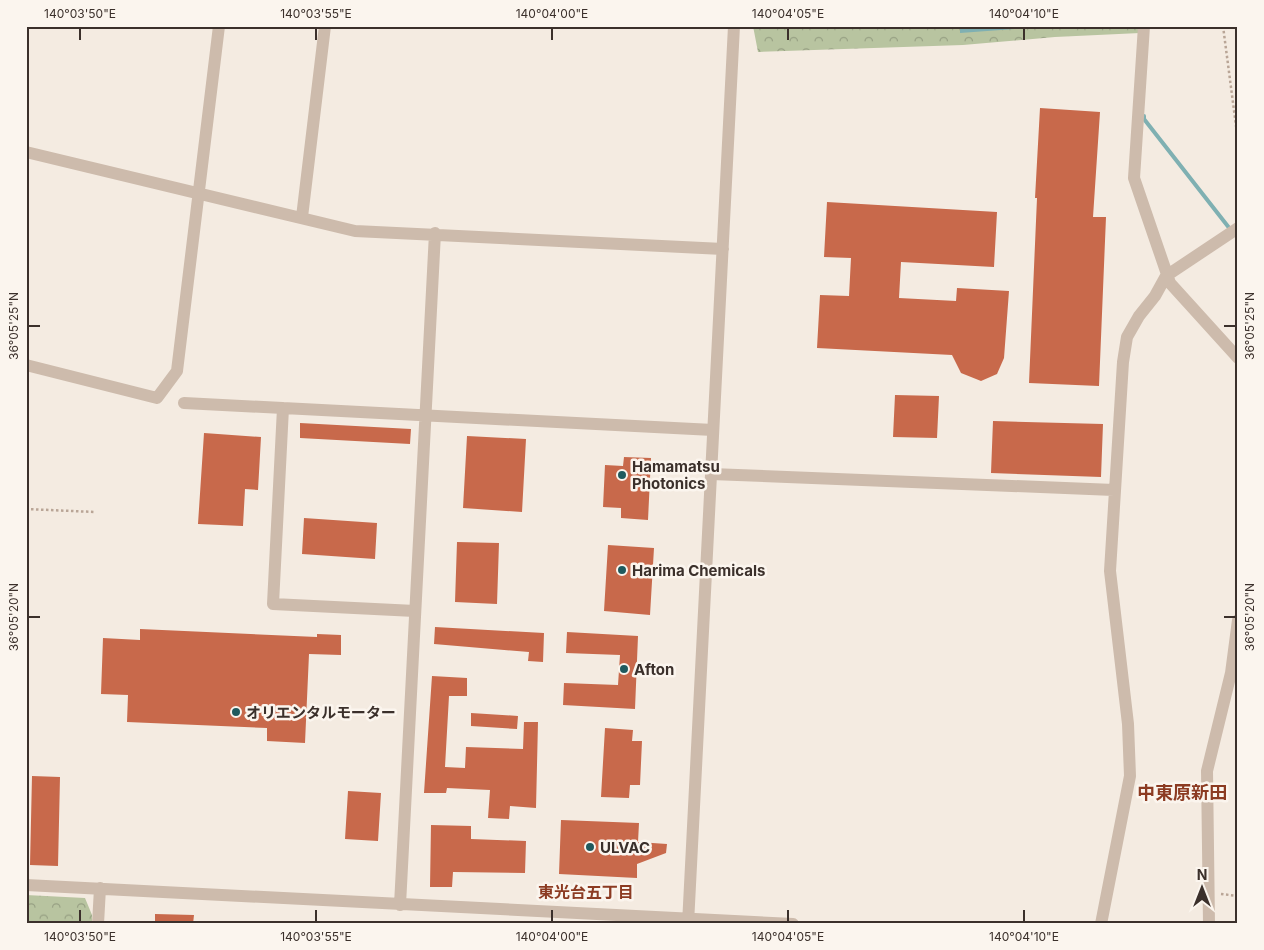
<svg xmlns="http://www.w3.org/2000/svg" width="1264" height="950" font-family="Inter,'Noto Sans JP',sans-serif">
  <defs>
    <pattern id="forest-crowns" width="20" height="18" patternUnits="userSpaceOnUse" patternTransform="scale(1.25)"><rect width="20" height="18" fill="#b8c4a0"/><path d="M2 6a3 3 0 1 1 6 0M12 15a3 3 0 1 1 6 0" fill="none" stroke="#97a083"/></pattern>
    <pattern id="water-rules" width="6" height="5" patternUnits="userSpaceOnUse" patternTransform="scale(1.25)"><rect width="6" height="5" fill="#7fb0b2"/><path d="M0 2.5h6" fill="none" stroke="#699091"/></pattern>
  </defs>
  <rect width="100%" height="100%" fill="#f4ebe1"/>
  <path fill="url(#forest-crowns)" d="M753,26H1141L1140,33L1055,37L963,45L758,52Z
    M26,895L85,898L92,915V924H26Z"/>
  <path fill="url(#water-rules)" d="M960,26H1057L960,33Z"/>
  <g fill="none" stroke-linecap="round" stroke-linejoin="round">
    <path stroke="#7fb0b2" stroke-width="4" d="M1144,116V119L1230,229
      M1237,238L1238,239"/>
  </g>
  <path fill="#c8694b" d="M1040,108L1100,112L1093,217H1106L1099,386L1029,383L1037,198H1035Z
    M827,202L997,212L994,267L901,262L899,298L956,301L957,288L1009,291L1004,358L997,374L981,381L961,373L952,355L817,348L820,295L849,296L851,258L824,257Z
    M895,395L939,396L937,438L893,437Z
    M993,421L1103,424L1101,477L991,473Z
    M300,423L411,429L410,444L300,438Z
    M204,433L261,437L258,490L245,489L243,526L198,524Z
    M467,436L526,439L522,512L463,508Z
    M624,457L651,458L648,520L621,518V508L603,507L605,465L623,466Z
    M304,518L377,523L375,559L302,554Z
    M457,542L499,543L497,604L455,602Z
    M608,545L654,548L650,615L604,611Z
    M435,627L544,633L543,662L528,661L529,652L434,644Z
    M140,629L317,637V634L341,635V655L309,654L305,743L267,741V728L127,722L128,695L101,694L103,638L140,640Z
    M567,632L638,636L635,709L563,705L564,683L618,685L620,655L566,653Z
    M432,676L467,678V696H449L445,767L465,768L466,747L523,749L524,722H538L536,808L510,806L509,819L488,818L490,790L447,788L446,793H424Z
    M471,713L518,716L517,729L471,726Z
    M605,728L633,730L632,741H642L640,785H630L629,798L601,797Z
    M32,776L60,777L58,866L30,865Z
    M348,791L381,793L378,841L345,839Z
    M561,820L639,823L638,842L667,844L666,853L637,864V878L559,874Z
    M431,825L471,826V839L526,841L525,873L453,872L452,887H430Z
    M155,914L194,915L193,924H155Z"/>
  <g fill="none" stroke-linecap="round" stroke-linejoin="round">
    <path stroke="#b9a596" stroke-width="2.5" stroke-dasharray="2.5 2.5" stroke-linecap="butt" d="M1223,26L1238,141
      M26,509L95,512
      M1221,894L1238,896"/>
    <path stroke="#cdbbac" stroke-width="12" d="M1144,26L1134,178L1170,283L1238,358
      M26,152L355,231L723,249
      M302,217L325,26
      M26,365L157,398L177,371L219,26
      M184,403L713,430
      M283,408L273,604L415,611
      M711,474L1114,490
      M26,885L793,924
      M400,905L435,233
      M98,924L100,888
      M688,924L734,26
      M1101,924L1130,776L1128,724L1110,571L1123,362L1127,337L1139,316L1155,296L1166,276L1238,228
      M1209,924L1207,771L1231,673L1238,620"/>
  </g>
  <path fill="none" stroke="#3b302b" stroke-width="2" d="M80,28V40M316,28V40M552,28V40M788,28V40M1024,28V40M28,326H40M1224,326H1236M28,617H40M1224,617H1236M80,910V922M316,910V922M552,910V922M788,910V922M1024,910V922"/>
  <g fill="#1f5a5e" stroke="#fbf5ee" stroke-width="2">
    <circle cx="622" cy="475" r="5"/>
    <circle cx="622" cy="570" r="5"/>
    <circle cx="624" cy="669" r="5"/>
    <circle cx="236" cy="712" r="5"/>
    <circle cx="590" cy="847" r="5"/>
  </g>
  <g text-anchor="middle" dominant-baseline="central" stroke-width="5" stroke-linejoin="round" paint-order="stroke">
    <g font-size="15" font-weight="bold" fill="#3b302b" stroke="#fbf5ee" text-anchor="start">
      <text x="632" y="466">Hamamatsu<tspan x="632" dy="17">Photonics</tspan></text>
      <text x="632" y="570">Harima Chemicals</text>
      <text x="634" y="669">Afton</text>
      <text x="246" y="712">オリエンタルモーター</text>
      <text x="600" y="847">ULVAC</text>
    </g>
    <g font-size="16" font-weight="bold" fill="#8c3b22" stroke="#fbf5ee">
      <text x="586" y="892">東光台五丁目</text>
    </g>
    <g font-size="18" font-weight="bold" fill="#8c3b22" stroke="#fbf5ee">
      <text x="1182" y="792">中東原新田</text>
    </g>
  </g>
  <rect width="1264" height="950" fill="none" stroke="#fbf5ee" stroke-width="55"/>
  <g transform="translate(1202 888)" stroke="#fbf5ee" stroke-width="4" paint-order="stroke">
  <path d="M0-4L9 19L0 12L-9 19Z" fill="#3b302b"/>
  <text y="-8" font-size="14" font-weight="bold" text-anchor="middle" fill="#3b302b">N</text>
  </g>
  <rect x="28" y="28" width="1208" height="894" fill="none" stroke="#3b302b" stroke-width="2"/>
  <g font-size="12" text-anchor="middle" fill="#3b302b">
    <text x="80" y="18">140°03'50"E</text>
    <text x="316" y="18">140°03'55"E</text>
    <text x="552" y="18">140°04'00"E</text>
    <text x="788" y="18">140°04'05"E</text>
    <text x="1024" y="18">140°04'10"E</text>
    <text transform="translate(14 326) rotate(-90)" y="4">36°05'25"N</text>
    <text transform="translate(1250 326) rotate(-90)" y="4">36°05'25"N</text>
    <text transform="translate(14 617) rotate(-90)" y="4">36°05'20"N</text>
    <text transform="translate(1250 617) rotate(-90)" y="4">36°05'20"N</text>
    <text x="80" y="941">140°03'50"E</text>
    <text x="316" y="941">140°03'55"E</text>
    <text x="552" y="941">140°04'00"E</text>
    <text x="788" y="941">140°04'05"E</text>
    <text x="1024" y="941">140°04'10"E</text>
  </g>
</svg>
